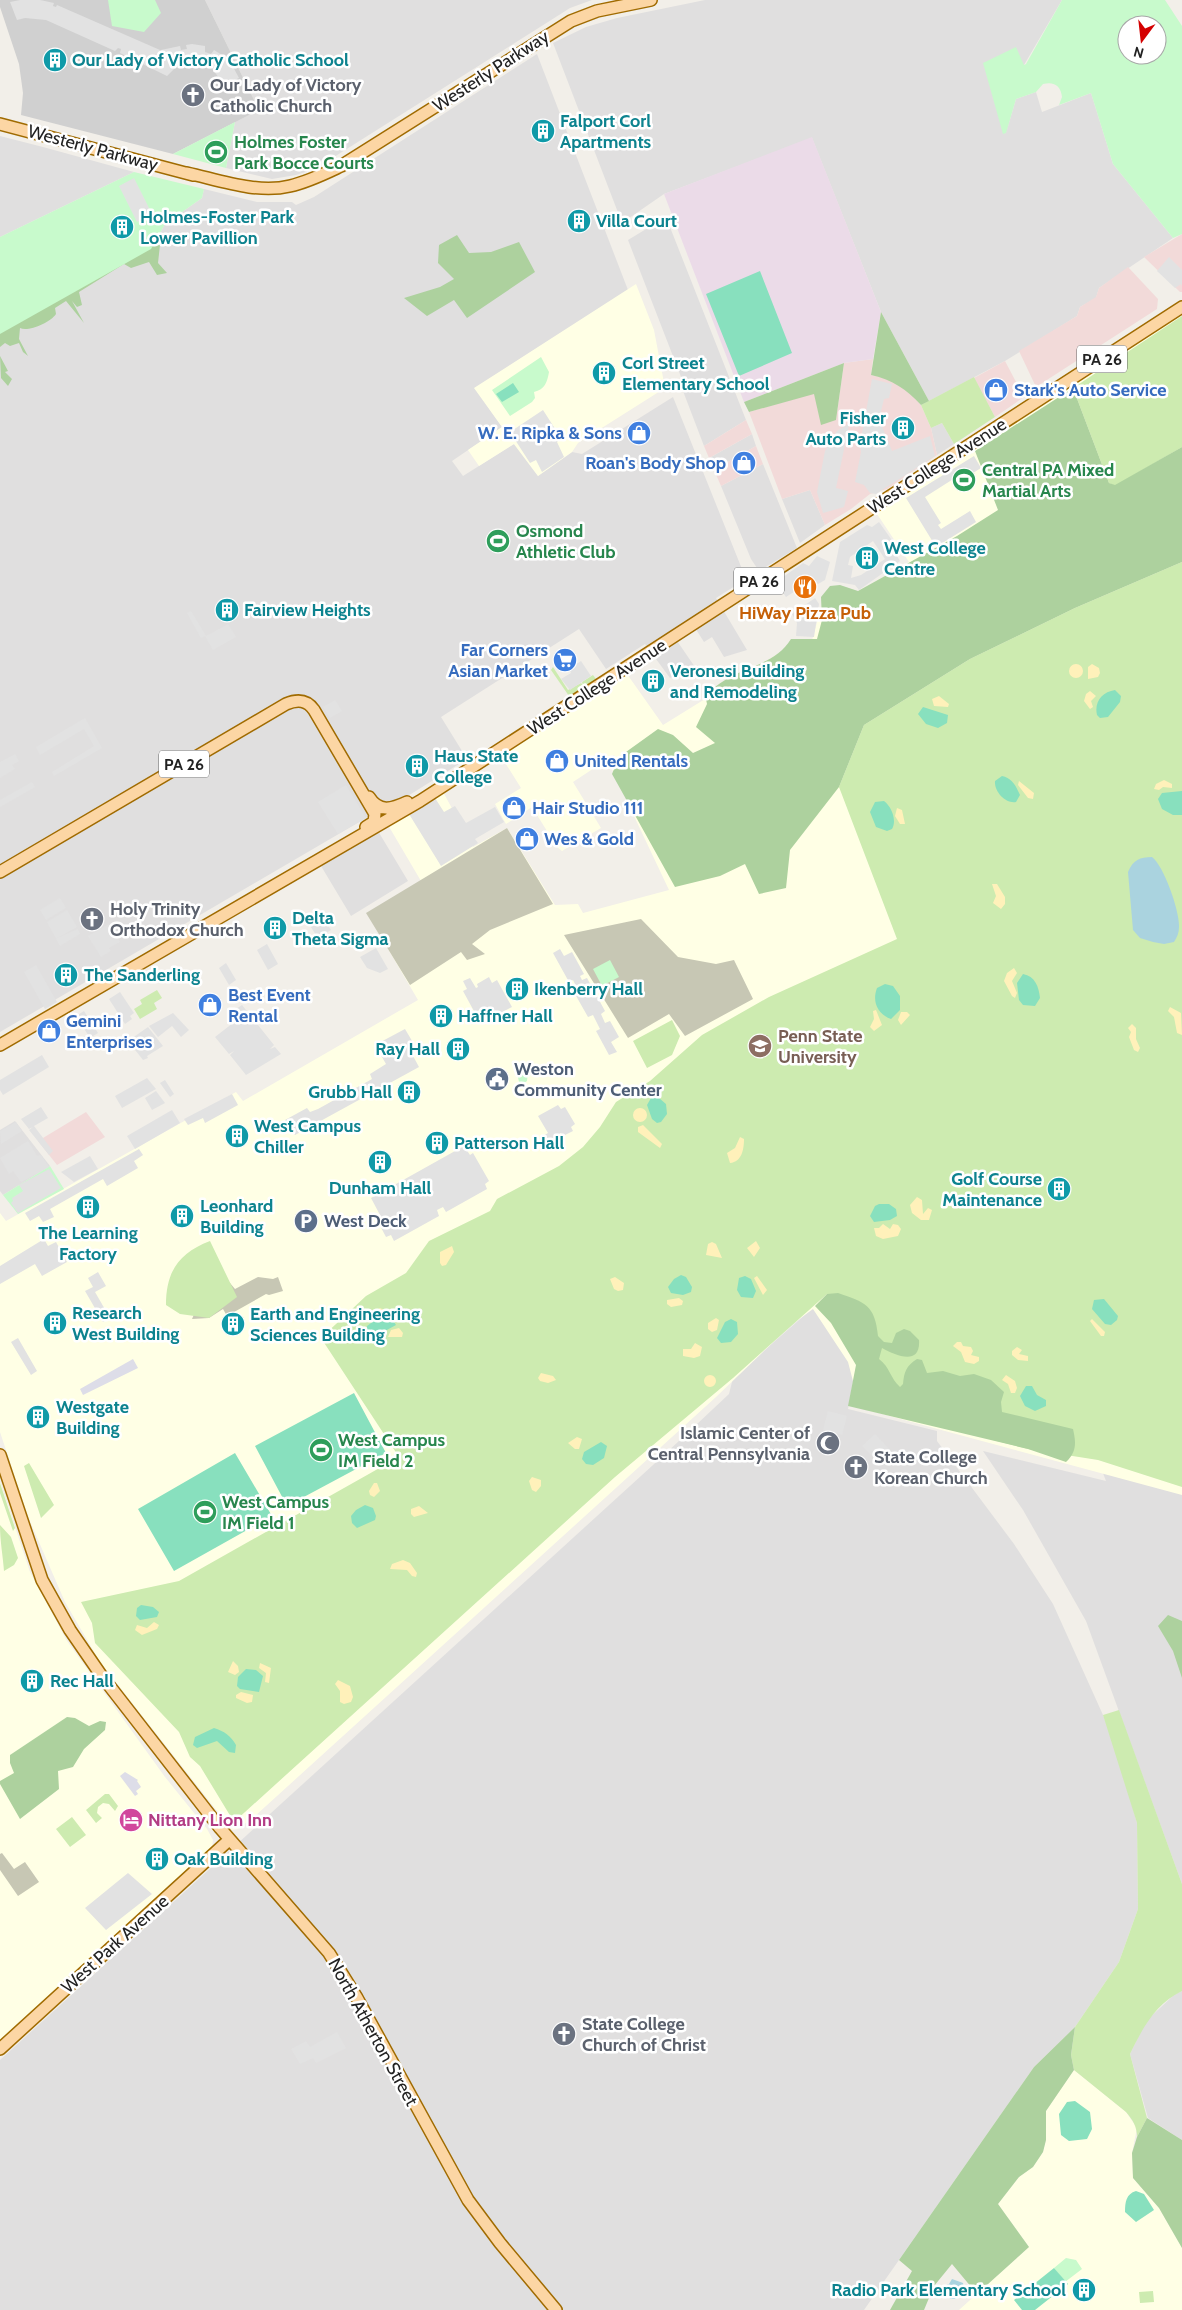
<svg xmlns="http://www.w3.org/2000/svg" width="1182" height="2310" font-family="Cabin,sans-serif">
  <rect width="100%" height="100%" fill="#f2efe9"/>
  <path fill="#e0dfdf" d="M205,0H592L570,8L548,22L315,169L296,175L272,179L226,168L235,122L259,110Z
    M705,0H1062L1024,65L1006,133L1016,99L1036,92L1042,112L1091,93L1113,164L1173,238L1099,288L1096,298L1080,307L1077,316L1005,361L929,401L881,312L812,138L664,194L622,223L553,43L586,27L617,18Z
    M537,54L628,290L475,388L502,427L452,461L463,476L514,444L538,476L572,452L582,454L673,397L746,579L716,598L747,650L724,657L712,637L704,642L690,620L671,632L699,673L686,680L680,672L670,678L645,644L606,669L579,629L441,717L467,759L411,794L390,804L0,1032V334L151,249L165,224L202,198L204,189L257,202H292L296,205L314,197Z
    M0,136L43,147L134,172L0,237Z
    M666,217L746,420L704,446L683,391V382L628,240Z
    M942,423L954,444L937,455L931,428Z
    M752,434L756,446L714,470L709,458Z
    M763,464L797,548L759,571L751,559L721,486Z
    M810,490L825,525L800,543L782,499Z
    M378,831L408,881L351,916L321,866Z
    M15,1121L50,1166L3,1195L0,1191V1130Z
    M815,1306L856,1365L848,1409L937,1431V1441L1014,1544L1053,1604L1103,1715L1117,1751L1137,1823L1138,1909L1119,1962L1075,2027L1034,2067L864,2310H0V2060L664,1455L729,1394L733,1378Z
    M983,1451L1106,1481L1098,1460L1182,1487V1884L1086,1621L1023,1510Z
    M1182,1991V2140L1148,2118L1130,2054L1146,2021L1175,1994Z"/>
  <path fill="#f2dad9" d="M1182,234V292H1180L1144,257Z
    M1128,267L1158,299L1157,309L1036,387L1019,351L1077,316L1080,307L1096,297L1099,288Z
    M873,359L871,375L889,379L906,388L921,405L931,428L937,455L887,489L870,494L851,509L825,525L810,490L782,499L749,412L814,393L836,420L844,363Z
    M1005,361L1024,397L995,417L974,378Z
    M746,420L752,434L709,458L704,446Z
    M756,446L763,464L721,486L714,470Z
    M86,1112L105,1137L57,1165L38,1141Z"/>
  <path fill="#ebdbe8" d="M812,137L881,312L873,359L844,363L744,402L664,194Z"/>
  <path fill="#ffffe5" d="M636,284L654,330L665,388L578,443L572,452L538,476L514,444L479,466L468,450L502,427L474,388Z
    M1182,314V1495L860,1408L848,1362L813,1309L791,1325L716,1397L255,1816L238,1829L232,1830L100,1662L65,1602L29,1519L0,1432V1213L6,1221L236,1092L243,1101L418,1000L367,913L421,881L388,825L442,790L473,847L507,828L555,905L578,904L583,913L669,890L634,816L637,813L610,766L617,762L614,755L573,782L601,828L562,851L557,847L532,807L506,824L495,804L521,788L504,761L503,753L627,674L663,725L784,650L801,680L819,615L909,562L875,511Z
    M0,1482L30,1572L67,1641L165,1777L207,1829L213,1840L212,1848L207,1855L0,2042Z
    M1074,2070L1126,2112L1137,2128L1132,2153L1133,2178L1159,2208L1182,2248V2310H959L1029,2247L998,2204L1019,2177L1033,2167L1043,2152L1046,2140V2111Z"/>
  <path fill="#d0d0d0" d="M0,0H205L259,110L173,154L21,115L23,93L19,64L0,7Z"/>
  <path fill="#c7c7b4" d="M507,828L553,904L490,930L472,944L485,954L467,960L461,952L410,985L366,913Z
    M641,919L678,957L716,964L734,960L753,999L685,1036L669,1014L628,1038L564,935Z
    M258,1277L273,1279L278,1277L283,1291L269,1295L266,1294L227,1316L223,1309L209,1318L192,1319L196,1310L230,1283L235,1289Z
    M2,1853L14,1869L25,1862L39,1882L18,1896L0,1870V1854Z"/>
  <path fill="#cdebb0" d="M1182,316V447L1115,486L1109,483L1073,388Z
    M974,377L995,417L954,444L942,423L931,428L921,405Z
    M1182,562V1487L1098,1460L1028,1449L917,1420L827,1294L733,1378L615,1477L234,1822L200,1766L190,1757L179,1732L95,1643L92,1623L81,1602L179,1581L399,1457L321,1338L366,1296L406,1273L429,1241L490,1211L497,1199L559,1166L583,1147L600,1127L616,1102L650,1081L702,1035L769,997L897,939L839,787L864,725L970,659L1075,608Z
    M553,667L568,690L581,683L583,685L582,682L593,675L596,679L569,696L551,670Z
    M157,990L162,998L154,1003L157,1009L140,1019L134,1009L142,1004L140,1000Z
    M672,1020L680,1036L672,1055L647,1068L633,1041Z
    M210,1241L237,1297L209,1318L180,1314L166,1305C166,1271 179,1253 210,1241Z
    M29,1463L54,1505L41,1518L24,1466Z
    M0,1483L15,1528L13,1531L0,1493Z
    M0,1525L11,1537L18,1558L14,1565L4,1571C3,1556 0,1542 0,1525Z
    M1119,1710L1182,1884V1991C1156,2003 1142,2029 1130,2054L1147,2118L1137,2137C1137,2127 1133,2120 1126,2112L1074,2070L1071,2055L1075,2027L1119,1962L1138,1909L1137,1823L1103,1715Z
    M105,1794H109L118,1806L115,1811L109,1804L103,1803L98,1807L97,1813L102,1818L96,1823L86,1810Z
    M72,1817L86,1835L70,1847L56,1829Z
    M1153,2291L1154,2302L1140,2303L1139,2292Z"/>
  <path fill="#add19e" d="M457,235L469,253L491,252L519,242L535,272L467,318L454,300L427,316L404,298L440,287L454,279L438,263L439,245Z
    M156,237L160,245L158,263L167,273L157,275L149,262L131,268L124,264L79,292L82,305L77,307L72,301L84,323L66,301L55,308L56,314C50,323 28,332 20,328L19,339L28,356L23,352L19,343L10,346L5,343L0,347V330Z
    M881,312L929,401L921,405C906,389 893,380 871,375Z
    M0,356L8,371L5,372L12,379L8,386L1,378Z
    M844,363L836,420L821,425L814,394L749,412L744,402Z
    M1073,388L1109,483L1115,485L1182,447V562L1075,608L970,659L864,725L839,787L790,850L786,888L759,894L745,864L720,876L675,887L612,774L619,757L658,729L673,735L693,753L715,743L696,727L707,704L705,694C715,687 725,679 736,674C756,665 779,659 791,639H817L822,620L821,597L830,586L840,585L858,591L957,536L998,510L975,451Z
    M838,1293C865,1302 875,1305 878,1336L884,1342L892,1343L896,1333L904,1329L910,1331L919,1340C921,1367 895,1355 882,1348L879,1359C890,1367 890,1378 900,1387L903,1384C904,1372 906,1366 917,1359L922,1360L927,1373L943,1371L960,1376L974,1374L991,1380L1004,1392L1001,1402L1002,1412L1073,1429C1076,1442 1077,1452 1066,1462L1028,1449L848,1406L856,1365L831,1323L815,1306L827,1294Z
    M1168,1615L1182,1621V1678L1173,1651L1158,1626Z
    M67,1717L75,1718L89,1726L100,1721L106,1722L105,1730L84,1749L73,1767L58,1771L59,1789L20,1819L0,1784V1781L14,1773L10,1763V1755Z
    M1075,2027L1071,2055L1074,2070L1046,2111V2140L1043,2152L1033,2167L1019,2177L998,2204L1029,2247L977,2294L952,2264L934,2286L924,2310H890L912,2271L899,2260L1034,2067Z
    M1147,2118L1182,2140V2248L1159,2208L1133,2178L1132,2153L1137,2137Z"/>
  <path fill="#fff1ba" d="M1069 671a7 7 0 1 1 14 0a7 7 0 1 1-14 0Z
    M1092,664L1099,668L1100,673L1098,677L1088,679V667Z
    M1090,691L1096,696L1091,701L1093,707L1090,709L1084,701L1086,694Z
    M939,696L949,704L948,707L934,706L932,699Z
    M1164,780L1172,784V788L1163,787L1159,790L1154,789L1156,784Z
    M1019,781L1034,793L1033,799L1028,798L1018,785Z
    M897,808L902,810L905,824H900L895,816Z
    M992,884H997L1005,897V904L1001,909L993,903L996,896Z
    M1014,968L1017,973L1012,981L1017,993L1015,998L1012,996L1004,981L1007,973Z
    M1170,1007L1181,1013L1182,1035L1177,1033L1174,1017L1168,1011Z
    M876,1010L882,1025L874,1031L870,1027L874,1019L873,1011Z
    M901,1012H907L910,1015L901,1025L898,1020Z
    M1132,1024L1136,1028V1039L1140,1048L1138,1052L1134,1050L1129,1037L1131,1032L1128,1028Z
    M633 1115a7 7 0 1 1 14 0a7 7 0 1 1-14 0Z
    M643,1125L662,1144L660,1148L638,1132V1127Z
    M740,1137L744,1139C744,1149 742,1162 730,1163L727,1153L735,1148Z
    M917,1197L922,1200L923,1214L928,1208L932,1210L929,1220H921L912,1213L910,1205Z
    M883,1224L890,1229L893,1224L898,1225L901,1229L898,1236L883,1239L876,1236L874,1228H879Z
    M756,1241L760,1248L754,1257L747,1248Z
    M712,1242L716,1244L722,1258L706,1255L708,1244Z
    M452,1246L454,1252L446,1265L442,1266L440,1263V1252Z
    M757,1276L767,1290L763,1295L754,1278Z
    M615,1277L624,1283L623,1290L618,1291L614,1289L610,1279Z
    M679,1298L683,1301L682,1305L671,1307L667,1304V1300Z
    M380,1308L384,1310C381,1316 371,1323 363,1321V1314H371Z
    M716,1318L719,1320L717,1330L712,1332L708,1329V1323Z
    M1092,1319L1105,1332L1104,1336H1101L1090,1321Z
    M399,1328L403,1333L402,1337H388L391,1330Z
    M957,1342H961L963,1346L971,1347L973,1351L971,1355L979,1357V1361L974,1364L965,1362L961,1352L953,1346Z
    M695,1343L702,1347L700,1356L694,1358L683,1356V1349H691Z
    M1017,1347L1022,1350L1019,1354L1028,1356V1361L1018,1360L1012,1355V1351Z
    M541,1373L553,1376L556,1380L548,1383L540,1381L538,1378Z
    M704 1381a6 6 0 1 1 12 0a6 6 0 1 1-12 0Z
    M1006,1375L1015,1381L1017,1388L1015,1393H1011L1008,1384L1002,1380Z
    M577,1437L582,1439L579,1449H575L568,1443Z
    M532,1477L541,1480V1486L536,1492L532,1490L529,1481Z
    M374,1483H377L380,1491L374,1497L370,1495L369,1491Z
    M419,1506L428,1513L414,1517L411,1514V1509Z
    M403,1560L410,1563L417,1573L416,1577L412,1576L407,1570L390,1569L392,1564Z
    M154,1622L159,1625L157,1629L142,1635L135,1630L137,1625L147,1628Z
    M233,1661L238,1666L239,1672L235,1675L228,1672Z
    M260,1663L271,1668L269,1683L265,1682L266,1673L259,1668Z
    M338,1680L350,1686L353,1697L351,1702L344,1704L340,1702V1691L335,1684Z
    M241,1692L253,1695L252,1702L247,1703L236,1698V1695Z"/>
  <path fill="#c8facc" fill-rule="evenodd" d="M108,0H155L161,13L144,32L112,26Z
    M1062,0H1165L1182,26V234L1173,238L1113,164L1091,93L1059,105L1062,97C1061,86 1054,81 1043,84L1036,92L1016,99L1006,133L1003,134L983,63L1016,47L1024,65L1026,64ZM1127,25H1157V55H1127Z
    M235,122L226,168L173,154Z
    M134,172L204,189L202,198L165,224L151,249L0,334V237Z
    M541,357L549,372C547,383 545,389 534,392L535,398L532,402L510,416L492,390Z
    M610,960L619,977L602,986L593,969Z
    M518,1064L528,1071L527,1081L520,1086L516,1069Z
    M50,1166L64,1189L18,1214L3,1195Z
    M1066,2258L1076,2260L1082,2269L1065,2282L1054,2268Z"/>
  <path fill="#88e0be" d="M760,271L792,353L739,376L706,294Z
    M513,383L519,392L502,402L496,394Z
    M1115,690L1121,696L1120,702L1108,717L1100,718L1097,715C1094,702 1102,692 1115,690Z
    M923,707L948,715L947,723L938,728L926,724L918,714Z
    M1002,776C1012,778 1016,786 1020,795L1016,802C1006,804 994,792 995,781Z
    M1182,791V815H1173L1162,809L1158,799L1162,793Z
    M884,801C892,807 897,821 892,829L887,831L876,827L870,812L875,802Z
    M1023,974C1035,976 1039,987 1040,998L1035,1006L1023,1005L1019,1000L1017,983Z
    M885,984L893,986L900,996V1010L891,1019C877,1014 872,1001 877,988Z
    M651,1098H659L666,1104L667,1114L661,1122L657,1123L652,1119L647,1105Z
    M879,1204H889L896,1209L897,1216L890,1220L874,1222L870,1216L875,1206Z
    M681,1275L686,1277L692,1287L691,1292L683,1295L671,1293L668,1287L674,1279Z
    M745,1276L751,1279L756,1291L753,1298L741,1297L737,1290L739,1278Z
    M1104,1299L1118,1316L1117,1320L1111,1325L1105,1324L1092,1309L1094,1300Z
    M387,1311L396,1325L385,1331L384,1342L378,1345L367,1335V1326Z
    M731,1319L737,1322L738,1334L731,1342L721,1343L717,1338L725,1322Z
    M1026,1386H1032L1037,1395L1046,1400V1406L1035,1411L1025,1406L1020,1396Z
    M354,1393L386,1453L287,1506L255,1446Z
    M601,1442L607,1446L604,1458L593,1465L586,1464L582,1459L584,1452Z
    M235,1453L272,1516L174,1571L138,1509Z
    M365,1505L373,1508L376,1516L375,1520L357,1528L352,1523L351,1516L356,1510Z
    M141,1605L153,1607L159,1612L157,1617L140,1620L136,1616L137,1608Z
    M246,1669L256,1670L263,1676L259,1692L240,1689L237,1686L238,1677Z
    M214,1728C224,1731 231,1736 236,1745L235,1753L229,1752L217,1741L197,1748L193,1745L195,1737Z
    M1075,2101L1090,2112L1092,2129L1087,2139L1069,2141L1061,2135L1059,2114L1067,2102Z
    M1136,2191L1144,2194L1154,2210L1136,2222L1125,2212C1125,2202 1126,2194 1136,2191Z
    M1054,2268L1068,2284L1035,2310H1022L1014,2300Z"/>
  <path fill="#e2e2e2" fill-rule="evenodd" d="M20,0H40L54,3L53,6L56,7L57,5L160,50L157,54L159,56L162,55L161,50L180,46L181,50L187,49L186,45L192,44L205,46V52L211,54L214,50L222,55L232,65L239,78L224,85L211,67L194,61L178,65L167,76L120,53L121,49L118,48L115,51L46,20L25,18L17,20L10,2Z
    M134,178L152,214L137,222L119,186Z
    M1169,257L1182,270V286L1181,284L1175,288L1157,271Z
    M872,379L892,384L889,398L884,399L879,419L892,451L930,436L935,456L876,494L870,493L864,485L855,482L861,452L860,444Z
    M543,410L561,438L557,442L564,457L542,472L536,460L530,463L510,432Z
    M847,425H849L836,488L848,491L844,507L823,513L817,492L825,451L837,431Z
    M974,456L981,468L973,473L971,471L960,478L958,476L925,497L941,523L938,525L941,529L970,511L976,522L936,547L906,498Z
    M879,522L901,553L897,556L900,561L859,590L855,585L832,581L840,542L867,525L872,527ZM873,541L885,559L861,575L851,578L853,566L848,565L850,557Z
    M817,556L830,562L825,580L818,584L814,579L786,597L776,582L803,563L809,566Z
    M815,598L819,604L814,637L796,636L797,623L792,614Z
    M191,611L206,636L228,624L236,637L213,650L205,636L201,638L187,613Z
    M581,661L591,676L570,690L561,679L571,673L569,669Z
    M335,700L342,711L330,718L323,707Z
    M85,718L102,748L54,776L52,772L94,746L84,729L40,755L36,747Z
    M15,754L19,761L12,765L15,769L0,778V762Z
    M32,782L35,787L0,807V800Z
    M346,785L366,818L338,834L318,802Z
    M435,798L444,812L455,806L466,823L495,807L504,822L475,839L478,843L441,866L409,814Z
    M60,898L66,908L46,920L40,910Z
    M318,909L331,930L318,938L305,918Z
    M67,910L77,927L57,938L78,929L80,934L60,946L47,922Z
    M109,924L120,942L109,948L111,951L101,957L88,936Z
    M267,944L278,964L268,970L257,950Z
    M376,948L388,969L380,973L367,968L360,957Z
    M560,949L564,956L572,952L584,974L580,976L582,980L587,978L605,1011L601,1014L605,1023L610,1021L619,1037L611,1042L617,1052L609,1055L596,1031L600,1029L593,1015L588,1017L571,987L575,984L573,980L569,982L553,953Z
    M226,963L236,980L229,985L219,968Z
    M36,965L57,1002L45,1009L24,972Z
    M489,977L492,983L497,980L512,1007L485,1021L479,1010L475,1013L463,991L467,989L463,981L470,978L476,988L478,987L477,984Z
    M120,992L134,1013L130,1016L132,1019L125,1024L109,999Z
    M242,1005L274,1045L270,1049L275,1047L281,1054L246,1075L230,1055L234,1051L229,1054L215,1037L233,1023L227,1015Z
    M84,1011L98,1033L90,1038L76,1016Z
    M173,1013L189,1030L181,1037L172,1026L158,1037L149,1026Z
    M148,1027L163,1046L147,1056L148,1058L143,1060L128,1041Z
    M405,1029L418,1051L412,1054L419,1067L295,1135L285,1120L307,1108L310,1112L318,1109L372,1079L370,1074L386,1064L375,1045Z
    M42,1055L49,1067L3,1095L0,1090V1080Z
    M147,1078L156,1089L122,1108L115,1096Z
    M165,1080L174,1094L170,1097L160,1083Z
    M156,1091L165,1103L152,1110L145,1098Z
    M232,1094L238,1105L205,1123L203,1118L188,1125L184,1119Z
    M558,1105L561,1109L565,1107L575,1124L571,1127L573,1131L563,1136L561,1133L558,1135L562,1143L551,1149L543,1136L548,1133L538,1116Z
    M41,1107L48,1118L34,1126L53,1151L49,1155L29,1130L33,1127L29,1129L21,1119Z
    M172,1110L180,1123L135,1149L127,1136Z
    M16,1122L22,1131L1,1144L0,1131Z
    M28,1141L37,1156L41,1155L49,1167L21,1182L13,1171L9,1174L0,1158Z
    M464,1146L470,1155L473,1153L489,1181L485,1184L487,1189L446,1212L443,1207L437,1210L439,1216L394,1241L391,1235L386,1237L376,1218L380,1215L371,1198Z
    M139,1149L143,1155L134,1161L138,1168L107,1186L103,1179L50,1209L54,1217L43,1222L39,1216L30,1221L25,1213Z
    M90,1156L98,1169L74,1182L61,1172Z
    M49,1169L61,1188L18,1213L11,1203L13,1201L12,1198L23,1191L19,1185Z
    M44,1239L48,1246L56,1242L67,1262L42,1276L35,1264L0,1284V1266Z
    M98,1272L106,1286L95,1292L110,1318L103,1322L85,1291L93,1287L88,1278Z
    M18,1338L37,1371L31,1375L11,1342Z
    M828,1411L847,1416L842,1435L823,1430Z
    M875,1434L893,1453L881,1465L862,1446Z
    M128,1873L152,1894L106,1930L85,1908Z
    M337,2032L346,2048L316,2063L313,2058L300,2064L291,2049L306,2041L310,2047Z"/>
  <path fill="#dddde8" d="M133,1359L138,1368L83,1395L80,1389Z
    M125,1772L138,1780L137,1781L141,1787L136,1791L138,1794L135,1796L120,1776Z"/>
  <path fill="#aad3df" d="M1152,857C1164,866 1180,912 1179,927C1179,933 1177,937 1174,942L1164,944L1153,942L1140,938L1133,930L1128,872C1133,860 1140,857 1152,857Z
    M952,2279L963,2283L964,2288L955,2299H950L943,2290L944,2286L949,2284Z"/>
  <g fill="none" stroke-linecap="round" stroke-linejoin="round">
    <g stroke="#a06b00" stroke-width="14">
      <path id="major" d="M0,124L193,175
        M187,173C219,180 257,194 290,186C308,182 324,174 341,166L571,21L597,11L651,0
        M369,797C379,813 392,809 407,802
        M0,872L286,704C298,699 307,700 314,710L375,814L374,822L366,827
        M0,1045L420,801L1182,307
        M0,1455L42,1580L70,1630L101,1675L220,1828L329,1953L357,1998L468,2200L500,2243L556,2310
        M0,2049L229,1840"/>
    </g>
    <use href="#major" stroke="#fcd6a4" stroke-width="11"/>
  </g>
  <defs>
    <g id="building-disc" transform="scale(1.25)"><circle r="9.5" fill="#0f9aa8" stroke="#fff"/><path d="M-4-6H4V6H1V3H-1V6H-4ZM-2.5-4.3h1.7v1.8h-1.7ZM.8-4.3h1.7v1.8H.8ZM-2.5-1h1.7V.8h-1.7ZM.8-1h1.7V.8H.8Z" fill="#fff"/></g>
    <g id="church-disc" transform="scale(1.25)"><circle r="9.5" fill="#6b7280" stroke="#fff"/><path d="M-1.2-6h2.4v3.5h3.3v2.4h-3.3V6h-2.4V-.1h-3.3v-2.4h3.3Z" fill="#fff"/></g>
    <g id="stadium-disc" transform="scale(1.25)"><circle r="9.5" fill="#2e9e5b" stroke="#fff"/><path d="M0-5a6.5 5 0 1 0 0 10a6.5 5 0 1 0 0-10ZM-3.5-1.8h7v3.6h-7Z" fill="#fff"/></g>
    <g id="shop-disc" transform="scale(1.25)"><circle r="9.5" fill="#3f7fe0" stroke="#fff"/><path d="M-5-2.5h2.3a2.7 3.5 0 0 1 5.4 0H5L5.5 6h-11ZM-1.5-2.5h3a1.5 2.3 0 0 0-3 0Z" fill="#fff"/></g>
    <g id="restaurant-disc" transform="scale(1.25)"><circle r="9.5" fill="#e8710a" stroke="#fff"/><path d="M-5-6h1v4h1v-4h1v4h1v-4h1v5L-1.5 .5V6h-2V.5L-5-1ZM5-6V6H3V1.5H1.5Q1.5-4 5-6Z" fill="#fff"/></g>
    <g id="supermarket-disc" transform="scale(1.25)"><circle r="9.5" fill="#3f7fe0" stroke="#fff"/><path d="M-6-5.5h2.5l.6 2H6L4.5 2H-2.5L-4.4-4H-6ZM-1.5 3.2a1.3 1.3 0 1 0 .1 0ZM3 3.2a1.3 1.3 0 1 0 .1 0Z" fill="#fff"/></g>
    <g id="university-disc" transform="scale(1.25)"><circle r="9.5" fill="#8d6e63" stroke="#fff"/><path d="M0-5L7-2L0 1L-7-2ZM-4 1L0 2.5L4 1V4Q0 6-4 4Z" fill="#fff"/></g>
    <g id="civic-disc" transform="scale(1.25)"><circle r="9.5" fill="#5c6f8a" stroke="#fff"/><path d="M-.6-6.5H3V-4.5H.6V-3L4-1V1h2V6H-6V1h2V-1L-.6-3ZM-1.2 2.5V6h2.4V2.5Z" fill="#fff"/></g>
    <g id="parking-disc" transform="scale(1.25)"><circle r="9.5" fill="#5c6f8a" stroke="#fff"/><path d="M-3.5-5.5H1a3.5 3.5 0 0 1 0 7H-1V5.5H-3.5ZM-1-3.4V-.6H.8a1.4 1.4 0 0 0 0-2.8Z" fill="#fff"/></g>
    <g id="mosque-disc" transform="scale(1.25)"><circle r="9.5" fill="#6b7280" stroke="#fff"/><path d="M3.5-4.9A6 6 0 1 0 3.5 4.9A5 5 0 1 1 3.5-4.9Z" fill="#fff"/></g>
    <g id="hotel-disc" transform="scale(1.25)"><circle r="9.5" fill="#d1479c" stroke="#fff"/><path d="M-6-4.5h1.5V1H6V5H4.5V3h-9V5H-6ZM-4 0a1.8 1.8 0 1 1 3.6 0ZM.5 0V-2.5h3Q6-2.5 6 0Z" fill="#fff"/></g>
  </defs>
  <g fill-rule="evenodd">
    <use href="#building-disc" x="55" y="60"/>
    <use href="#church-disc" x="193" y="95"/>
    <use href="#building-disc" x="543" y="131"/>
    <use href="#stadium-disc" x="216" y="152"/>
    <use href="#building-disc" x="579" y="221"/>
    <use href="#building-disc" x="122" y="227"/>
    <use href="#building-disc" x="604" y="373"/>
    <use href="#shop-disc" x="996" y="390"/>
    <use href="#building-disc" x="903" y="428"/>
    <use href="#shop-disc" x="639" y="433"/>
    <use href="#shop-disc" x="744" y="463"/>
    <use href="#stadium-disc" x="964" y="480"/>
    <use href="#stadium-disc" x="498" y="541"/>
    <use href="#building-disc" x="867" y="558"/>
    <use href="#restaurant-disc" x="805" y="587"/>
    <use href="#building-disc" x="227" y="610"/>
    <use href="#supermarket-disc" x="565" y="660"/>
    <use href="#building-disc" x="653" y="681"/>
    <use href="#shop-disc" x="557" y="761"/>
    <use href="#building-disc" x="417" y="766"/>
    <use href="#shop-disc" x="514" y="808"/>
    <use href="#shop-disc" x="527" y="839"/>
    <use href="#church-disc" x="92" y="919"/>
    <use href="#building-disc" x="275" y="928"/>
    <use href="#building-disc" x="66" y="975"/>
    <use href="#building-disc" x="517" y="989"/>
    <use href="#shop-disc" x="210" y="1005"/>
    <use href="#building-disc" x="441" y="1016"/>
    <use href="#shop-disc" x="49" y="1031"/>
    <use href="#university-disc" x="760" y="1046"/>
    <use href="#building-disc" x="458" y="1049"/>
    <use href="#civic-disc" x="497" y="1079"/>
    <use href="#building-disc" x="409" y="1092"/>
    <use href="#building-disc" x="237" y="1136"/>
    <use href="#building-disc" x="437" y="1143"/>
    <use href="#building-disc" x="380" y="1162"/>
    <use href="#building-disc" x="1059" y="1189"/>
    <use href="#building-disc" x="88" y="1207"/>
    <use href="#building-disc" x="182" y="1216"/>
    <use href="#parking-disc" x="306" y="1221"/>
    <use href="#building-disc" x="55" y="1323"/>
    <use href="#building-disc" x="233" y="1324"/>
    <use href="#building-disc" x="38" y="1417"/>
    <use href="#mosque-disc" x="828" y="1443"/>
    <use href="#stadium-disc" x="321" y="1450"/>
    <use href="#church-disc" x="856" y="1467"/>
    <use href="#stadium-disc" x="205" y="1512"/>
    <use href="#building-disc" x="32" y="1681"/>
    <use href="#hotel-disc" x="131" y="1820"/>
    <use href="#building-disc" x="157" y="1859"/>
    <use href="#church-disc" x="564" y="2034"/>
    <use href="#building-disc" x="1084" y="2290"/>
  </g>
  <g text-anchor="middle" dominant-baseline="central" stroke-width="5" stroke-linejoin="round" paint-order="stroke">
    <g fill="#fff" stroke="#646464" stroke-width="1">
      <rect x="1077" y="345.5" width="50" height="27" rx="4"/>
      <rect x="734" y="567.5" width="50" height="27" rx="4"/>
      <rect x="159" y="750.5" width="50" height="27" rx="4"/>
    </g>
    <g font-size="16" font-weight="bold" fill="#222">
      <text x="1102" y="359">PA 26</text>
      <text x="759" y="581">PA 26</text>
      <text x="184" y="764">PA 26</text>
    </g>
    <g font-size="18" font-weight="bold" fill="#0d838f" stroke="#fff" text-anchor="start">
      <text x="72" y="60">Our Lady of Victory Catholic School</text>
      <text x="560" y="121">Falport Corl<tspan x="560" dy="21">Apartments</tspan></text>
      <text x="140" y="217">Holmes-Foster Park<tspan x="140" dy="21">Lower Pavillion</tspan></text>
      <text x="596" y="221">Villa Court</text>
      <text x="622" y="363">Corl Street<tspan x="622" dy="21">Elementary School</tspan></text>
      <text x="886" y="418" text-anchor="end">Fisher<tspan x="886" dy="21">Auto Parts</tspan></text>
      <text x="884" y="548">West College<tspan x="884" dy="21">Centre</tspan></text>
      <text x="244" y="610">Fairview Heights</text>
      <text x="670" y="671">Veronesi Building<tspan x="670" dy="21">and Remodeling</tspan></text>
      <text x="434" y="756">Haus State<tspan x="434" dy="21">College</tspan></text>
      <text x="292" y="918">Delta<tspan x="292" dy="21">Theta Sigma</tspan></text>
      <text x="84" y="975">The Sanderling</text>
      <text x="534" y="989">Ikenberry Hall</text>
      <text x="458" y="1016">Haffner Hall</text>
      <text x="440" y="1049" text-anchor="end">Ray Hall</text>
      <text x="392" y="1092" text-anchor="end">Grubb Hall</text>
      <text x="254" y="1126">West Campus<tspan x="254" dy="21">Chiller</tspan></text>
      <text x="454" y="1143">Patterson Hall</text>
      <text x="1042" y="1179" text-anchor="end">Golf Course<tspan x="1042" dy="21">Maintenance</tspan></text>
      <text x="380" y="1188" text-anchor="middle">Dunham Hall</text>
      <text x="200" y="1206">Leonhard<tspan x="200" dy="21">Building</tspan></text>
      <text x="88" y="1233" text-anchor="middle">The Learning<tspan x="88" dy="21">Factory</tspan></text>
      <text x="72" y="1313">Research<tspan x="72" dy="21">West Building</tspan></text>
      <text x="250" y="1314">Earth and Engineering<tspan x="250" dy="21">Sciences Building</tspan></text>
      <text x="56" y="1407">Westgate<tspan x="56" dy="21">Building</tspan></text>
      <text x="50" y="1681">Rec Hall</text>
      <text x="174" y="1859">Oak Building</text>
      <text x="1066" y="2290" text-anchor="end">Radio Park Elementary School</text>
    </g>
    <g font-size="18" fill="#222" stroke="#fff">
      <text transform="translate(491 71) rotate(-33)">Westerly Parkway</text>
      <text transform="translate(93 148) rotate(15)">Westerly Parkway</text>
      <text transform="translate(937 466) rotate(-33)">West College Avenue</text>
      <text transform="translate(597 687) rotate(-33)">West College Avenue</text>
      <text transform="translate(115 1944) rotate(-42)">West Park Avenue</text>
      <text transform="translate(373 2032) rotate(61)">North Atherton Street</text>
    </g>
    <g font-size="18" font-weight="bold" fill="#5b616d" stroke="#fff" text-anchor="start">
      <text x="210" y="85">Our Lady of Victory<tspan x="210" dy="21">Catholic Church</tspan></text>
      <text x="110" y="909">Holy Trinity<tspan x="110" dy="21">Orthodox Church</tspan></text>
      <text x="810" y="1433" text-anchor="end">Islamic Center of<tspan x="810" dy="21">Central Pennsylvania</tspan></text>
      <text x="874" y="1457">State College<tspan x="874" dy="21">Korean Church</tspan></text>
      <text x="582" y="2024">State College<tspan x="582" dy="21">Church of Christ</tspan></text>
    </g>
    <g font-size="18" font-weight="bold" fill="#27864d" stroke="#fff" text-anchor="start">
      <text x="234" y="142">Holmes Foster<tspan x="234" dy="21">Park Bocce Courts</tspan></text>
      <text x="982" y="470">Central PA Mixed<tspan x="982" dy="21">Martial Arts</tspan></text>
      <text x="516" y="531">Osmond<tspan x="516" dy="21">Athletic Club</tspan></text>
      <text x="338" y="1440">West Campus<tspan x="338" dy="21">IM Field 2</tspan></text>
      <text x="222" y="1502">West Campus<tspan x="222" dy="21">IM Field 1</tspan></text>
    </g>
    <g font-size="18" font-weight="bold" fill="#366cbe" stroke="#fff" text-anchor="start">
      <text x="1014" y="390">Stark's Auto Service</text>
      <text x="622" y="433" text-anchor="end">W. E. Ripka &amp; Sons</text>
      <text x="726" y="463" text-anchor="end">Roan's Body Shop</text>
      <text x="548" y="650" text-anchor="end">Far Corners<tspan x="548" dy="21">Asian Market</tspan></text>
      <text x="574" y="761">United Rentals</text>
      <text x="532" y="808">Hair Studio 111</text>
      <text x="544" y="839">Wes &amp; Gold</text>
      <text x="228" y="995">Best Event<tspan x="228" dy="21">Rental</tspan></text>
      <text x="66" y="1021">Gemini<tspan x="66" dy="21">Enterprises</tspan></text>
    </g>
    <g font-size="18" font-weight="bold" fill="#c56008" stroke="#fff">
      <text x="805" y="613">HiWay Pizza Pub</text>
    </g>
    <g font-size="18" font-weight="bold" fill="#785e54" stroke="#fff" text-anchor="start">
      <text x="778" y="1036">Penn State<tspan x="778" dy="21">University</tspan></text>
    </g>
    <g font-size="18" font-weight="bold" fill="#4e5e75" stroke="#fff" text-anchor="start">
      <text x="514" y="1069">Weston<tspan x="514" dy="21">Community Center</tspan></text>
      <text x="324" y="1221">West Deck</text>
    </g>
    <g font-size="18" font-weight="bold" fill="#b23c85" stroke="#fff" text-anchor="start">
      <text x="148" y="1820">Nittany Lion Inn</text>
    </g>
  </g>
  <g transform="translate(1142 40) rotate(195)"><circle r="24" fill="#ffffff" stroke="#a7a7a7"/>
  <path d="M0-4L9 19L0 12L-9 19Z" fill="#d40000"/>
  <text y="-8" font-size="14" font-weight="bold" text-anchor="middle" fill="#222222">N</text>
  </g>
</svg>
